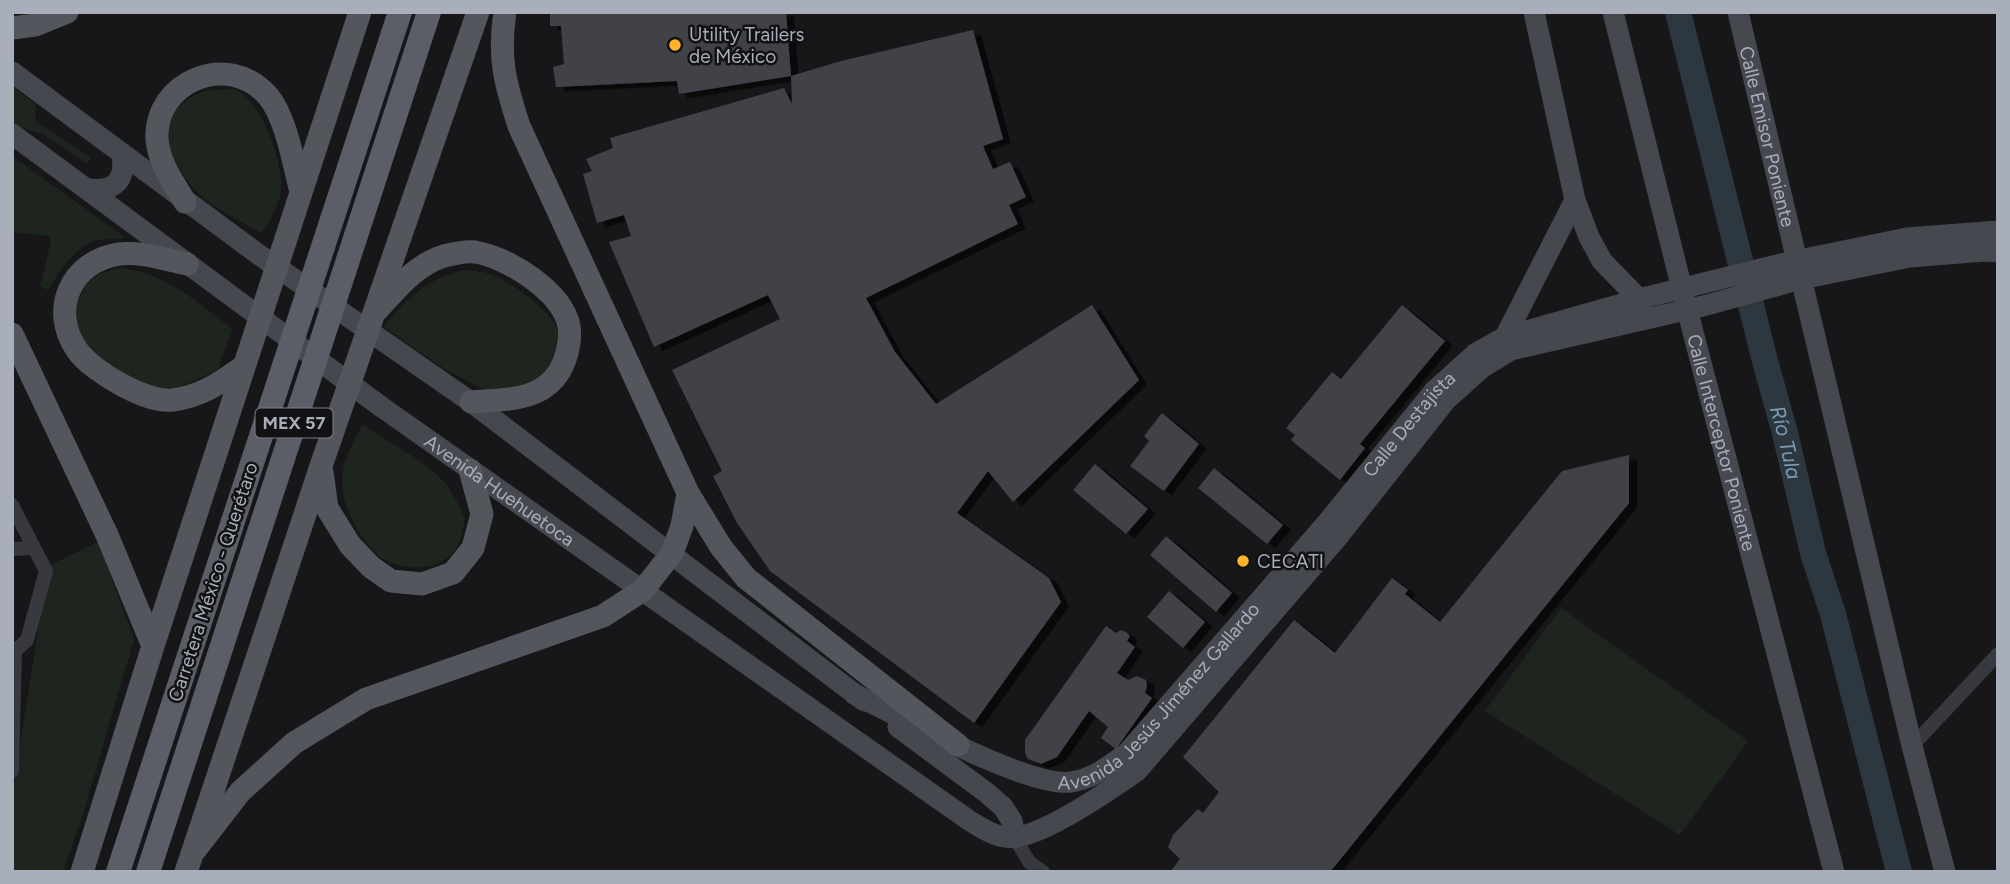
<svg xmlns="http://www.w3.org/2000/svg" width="2010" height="884" font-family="Figtree,sans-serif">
  <defs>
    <filter id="shadow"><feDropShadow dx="8" dy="4.5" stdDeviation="0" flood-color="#0009"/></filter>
  </defs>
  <rect width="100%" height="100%" fill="#17171a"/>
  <path fill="#1d251e" d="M12,87L35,104L36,121L91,158L87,164L45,135L18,127L12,123Z
    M213,90C219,90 229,88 235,90C261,99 284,164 281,189C280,203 270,222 261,233C240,221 214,209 197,192C179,173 154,132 176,110C187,99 196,92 213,90Z
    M12,156L126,238C117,239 107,238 98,240C75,246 60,271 48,290L40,286L51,241L49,236L12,232Z
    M118,268C162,270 199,303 232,329L218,370L170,391L150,388L100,360L76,331L75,304L87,284L98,275Z
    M465,270C474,271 484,271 492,275C511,282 551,311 558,330C564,345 553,363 549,378L497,396L446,370L384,327C405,299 430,277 465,270Z
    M362,424C388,442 421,458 443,481C453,492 460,507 465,520C462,529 461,543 455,550C439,572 401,572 380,557C358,540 337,497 343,470C346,455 356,438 362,424Z
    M98,542L134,639L84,811L63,872H12V797L48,566Z
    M1561,608L1748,741L1680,835L1485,711Z"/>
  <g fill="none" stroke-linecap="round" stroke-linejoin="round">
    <path stroke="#2c373f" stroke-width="26" id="s1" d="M1678,12L1765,361L1785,433L1813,553L1833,614L1899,872"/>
  </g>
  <path fill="#414247" filter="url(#shadow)" d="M550,12H786L791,76L679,94L677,81L556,87L553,67L564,64L561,26H550Z
    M973,30L1003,139L983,146L993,169L1010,162L1026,197L1009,205L1018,224L866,298L895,352L936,404L1092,305L1139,380L1013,502L988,471L957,513L1049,578L1061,602L974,723L770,571L737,523L713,476L722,471L672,370L780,319L768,295L654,347L609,242L631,236L624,215L597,223L583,174L592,171L586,159L613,148L610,138L784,88L792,104L791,76L841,61Z
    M1402,305L1445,341L1360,444L1365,448L1340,480L1291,440L1295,435L1286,428L1332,372L1341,379Z
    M1162,413L1199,444L1164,491L1130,466L1149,441L1144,436Z
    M1629,455V503L1330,872H1170L1180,859L1168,847L1173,835L1198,809L1203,813L1219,792L1183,757L1294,620L1335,653L1392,578L1408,590L1405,594L1440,622L1562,471Z
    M1095,464L1148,509L1126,534L1073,490Z
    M1214,468L1283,525L1267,544L1198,488Z
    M1166,536L1232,593L1216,612L1150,555Z
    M1169,591L1205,622L1183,648L1147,617Z
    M1106,626L1116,633L1121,630L1126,632L1130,636L1127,641L1135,647L1117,673L1128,680L1137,676L1146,680L1147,686L1145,693L1152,698L1116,749L1101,738L1108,727L1089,711L1057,757L1041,764L1028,759L1025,753V740Z"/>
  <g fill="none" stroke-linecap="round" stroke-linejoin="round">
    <path stroke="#38393f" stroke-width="14" d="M12,505L46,571L27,640L15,651L12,771
      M12,549L34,548
      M1912,746L1998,654
      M1015,838L1029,862L1043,872"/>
    <g stroke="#46484f" stroke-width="21">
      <path d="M1534,12L1575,200L1589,237L1602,261L1639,299L1641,309"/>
      <path id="s2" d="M1613,12L1687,309L1834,872"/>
      <path id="s3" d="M1738,12L1912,746L1945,872"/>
      <path d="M12,72L258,254L471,402L864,701"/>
      <path id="s4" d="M12,134L383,408L970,821C984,829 999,840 1016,837C1048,833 1110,790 1137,771L1337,538L1446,400L1483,367L1511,350L1703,306L1801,279L1910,257L1985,251L1998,252"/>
      <path d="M88,189C115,192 126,181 122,154"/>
      <path d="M1509,345L1505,337L1575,200"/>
      <path id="s5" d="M854,694C899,716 1028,788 1071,782C1093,779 1109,766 1127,753L1326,524L1434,391L1475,354L1505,337L1639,299L1785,263L1907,238L1998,231"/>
      <path d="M898,727L987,793L1003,807L1012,821L1015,838"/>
    </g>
    <path stroke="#54565e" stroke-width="23" d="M12,28L35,25L67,12
      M185,202C173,182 159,163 157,139C154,82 228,50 268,96C286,117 294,165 301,192
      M187,264C166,260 141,251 119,254C71,261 49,310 77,350C91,371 148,404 173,400C203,396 221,382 244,366
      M377,310C397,289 415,265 444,256C452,254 467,251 475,252C507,257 562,291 569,326C571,337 568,352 564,362C559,375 552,383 540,390C520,401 493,400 471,402
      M12,334L107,535L153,646
      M322,472L327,508L350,545L371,567L391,581L422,584L453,573L473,548L482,514L470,470
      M688,493L721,547L746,578L958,745
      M192,854L240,792L294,743L366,699L603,616L643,590L672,553L682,526L688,493L519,126C505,83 498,58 505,12
      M82,872L153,646L360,12
      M186,872L321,466L478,12"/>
    <path stroke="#5c5e67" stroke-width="24" d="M118,872L400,12
      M148,872L429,12"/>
  </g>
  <g fill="#ffb32a" stroke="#121215" stroke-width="2.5">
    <circle cx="675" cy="45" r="7"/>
    <circle cx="1243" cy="561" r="7"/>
  </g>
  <g text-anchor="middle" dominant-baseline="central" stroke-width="5" stroke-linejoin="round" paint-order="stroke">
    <rect fill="#121215" stroke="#7b7f88" stroke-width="2" x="255.5" y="408.5" width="77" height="29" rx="5"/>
    <g font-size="18" font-weight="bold" fill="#a8aeba">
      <text x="294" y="423">MEX 57</text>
    </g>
    <g font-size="19" fill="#a8aeba" stroke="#121215" text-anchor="start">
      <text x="689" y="34">Utility Trailers<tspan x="689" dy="22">de México</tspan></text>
      <text x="1257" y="561">CECATI</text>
    </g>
    <g font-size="19" fill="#a8aeba" stroke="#121215">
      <text stroke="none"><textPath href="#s3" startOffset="128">Calle Emisor Poniente</textPath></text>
      <text stroke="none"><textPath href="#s5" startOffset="733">Calle Destajista</textPath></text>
      <text stroke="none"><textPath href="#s2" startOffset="444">Calle Interceptor Poniente</textPath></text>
      <text stroke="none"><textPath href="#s4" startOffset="604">Avenida Huehuetoca</textPath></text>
      <text transform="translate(213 582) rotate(-72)">Carretera México - Querétaro</text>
      <text stroke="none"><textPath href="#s5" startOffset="359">Avenida Jesús Jiménez Gallardo</textPath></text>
    </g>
    <g font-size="21" font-style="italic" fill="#7d9db8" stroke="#121215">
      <text stroke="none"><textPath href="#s1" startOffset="444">Río Tula</textPath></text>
    </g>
  </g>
  <rect width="2010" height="884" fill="none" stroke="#a8aeba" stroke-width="28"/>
</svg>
